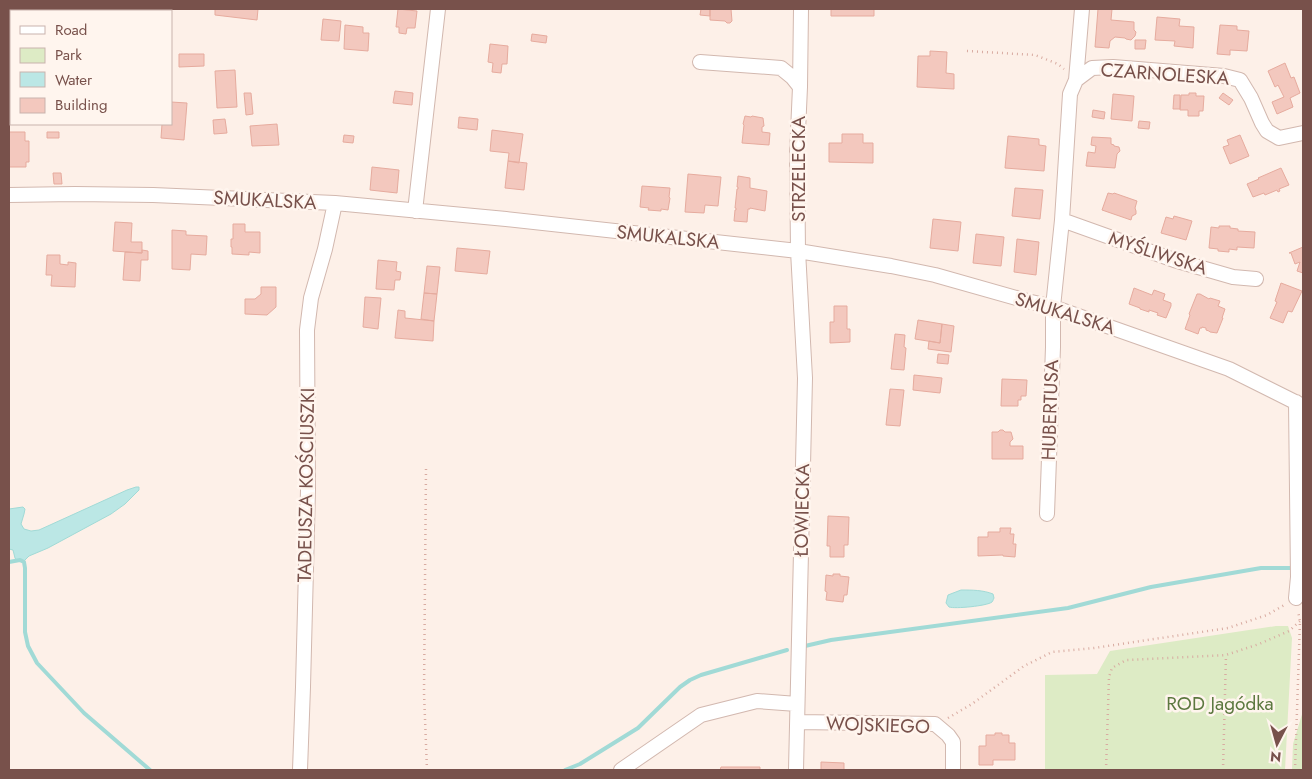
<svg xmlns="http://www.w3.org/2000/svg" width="1312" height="779" font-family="Jost,sans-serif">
  <rect width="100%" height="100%" fill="#fdf0e8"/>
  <path fill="#ddebc5" d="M1276,626H1288L1292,638L1285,770H1045V675L1097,674L1110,651Z
    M1303,711V770H1292L1293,744Z"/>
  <path fill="#bbe7e5" stroke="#a1dad6" d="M136,487H139V490L125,504L111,514L48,548L29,556L23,562L17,561L15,558L13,550L9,549V509L23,507L25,509L24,514L21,524L24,529L31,531L39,530L127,490Z
    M961,590C972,590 983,590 993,594L994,598C993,600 993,601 992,602C987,606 955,609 949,607L946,603L948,595Z"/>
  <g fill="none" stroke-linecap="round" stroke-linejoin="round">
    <path stroke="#a1dad6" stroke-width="4" d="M9,562L20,560L24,562L25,568V632L28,646L37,663L84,713L150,770
      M805,646L831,640L1068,608L1151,587L1261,568H1293
      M565,770L580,764L638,728L680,687L690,680L701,675L787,650"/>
  </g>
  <path fill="#f3c8be" stroke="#e6ab9e" d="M215,9H258L257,20L215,15Z
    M398,9L417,11L415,28H407L406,34L399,33V27H396Z
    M701,9H710V16L700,15Z
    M710,9H731L732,21L730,23H727L725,21L710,20Z
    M831,9H874V16H831Z
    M1098,9H1112L1111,20L1134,22V30L1136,32L1135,36L1131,40L1126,39L1125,38L1115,37L1110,41L1109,48L1095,47Z
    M1157,17L1180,19L1179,26L1194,27L1193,48L1174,46L1175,41L1155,40Z
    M323,19L341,21L339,41L321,40Z
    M345,25L363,27V33H369L368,51L344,49Z
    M1220,25L1237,26V30L1249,31L1247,51L1230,50V55L1217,54Z
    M532,34L547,36L546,43L531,41Z
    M1135,40H1146L1145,49H1135Z
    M490,44L508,46L507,64H502L501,73L492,72L493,63L488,62Z
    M930,51L947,52L946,73L954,74V89L917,87L918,56H930Z
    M179,54H204V66L179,67Z
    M1285,63L1291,78L1294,77L1300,93L1290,98L1293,107L1277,114L1272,102L1284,97L1278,85L1275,87L1268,71Z
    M235,70L237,107L217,108L215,71Z
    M395,91L413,93L412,105L393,103Z
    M244,93H251L253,114L246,115Z
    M1189,93H1196V96H1204L1203,111H1199V116H1188V110H1180L1181,95H1189Z
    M1223,93L1233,100L1229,105L1219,98Z
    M1113,94L1134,96L1132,121L1111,119Z
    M1174,95H1180V109H1173Z
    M171,102L187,103L184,140L161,138L162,124H171Z
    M1093,110L1105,112L1104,119L1092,117Z
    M745,116L751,117L752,116L763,118L764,126L762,127V132L770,133L769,145L742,143L744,125L743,124Z
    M459,117L478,119L477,130L458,128Z
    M225,119L227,133L214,134L213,120Z
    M1139,121L1150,122L1149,129L1138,128Z
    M277,124L279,145L252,146L250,126Z
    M492,130L523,134L519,163L508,161L509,153L490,151Z
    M9,132H25V141H29V162H26V167H9Z
    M47,132H59V138H47Z
    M842,134H863V143H873V163L829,162V143H842Z
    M344,135L354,136L353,143L343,142Z
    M1240,135L1249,156L1230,164L1223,147L1229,145L1227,140Z
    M1008,136L1039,139V145L1046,146L1044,171L1005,168Z
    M1092,137L1111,138V144L1114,145V146L1119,147L1120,151L1117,154L1115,168L1086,166L1088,152L1095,153L1096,146L1091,145Z
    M508,161L527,163L524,190L505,188Z
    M372,167L399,170L397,193L370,190Z
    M1281,168L1289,185L1279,189L1280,191L1278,192L1277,190L1265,195L1264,193L1253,197L1247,184L1259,179L1258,178Z
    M53,173H61L62,184H54Z
    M688,174L721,177L718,206L705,205L704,213L685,212Z
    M738,176L750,178V188L767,191L765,211L750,208V209H748L747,222L734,221L735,210H736V208H735L737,189H738V187H737Z
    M642,186L670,188L669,197L670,198L668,210L661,209V211L648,210L649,208L640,207Z
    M1015,188L1043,190L1040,219L1012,216Z
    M1108,193L1113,194L1114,193L1137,201L1135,208L1136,211V214L1132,216L1131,220L1102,210Z
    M1174,216L1192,221L1186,240L1161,233L1166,217L1173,219Z
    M933,219L961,222L958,251L930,248Z
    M115,222L132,223L131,242H142V253L113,251Z
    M233,224H245V232H260V253L249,252V255L232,254V247H231V239H233Z
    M1219,226H1230V228L1238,229V231L1255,232L1254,248L1237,247V250L1229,249V252L1218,251V249L1209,248L1211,227L1219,228Z
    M172,230L186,231V235L207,236L206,255L191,254L190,270L172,269Z
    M976,234L1004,237L1001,266L973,263Z
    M1017,239L1039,242L1036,275L1014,272Z
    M1303,247V273L1297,271L1300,262L1295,264L1291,253H1289Z
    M457,248L490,251L487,274L455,271Z
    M142,250L148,251V260H141L140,281L123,280L125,252L142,253Z
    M47,255H60V264L68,265V262L76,263L75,287L51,286L52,275H46Z
    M378,260L397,262L396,271L401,272L400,280H395L394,290L376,289Z
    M427,266L440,267L437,294L424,293Z
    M1281,283L1302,291L1292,312L1288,311L1283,323L1270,318L1277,302L1275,301Z
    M261,287H276V307L267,315L245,314V299H255L261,294Z
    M1134,288L1152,295L1154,290L1165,294L1163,300L1171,303V306L1166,318L1157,315L1158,313L1149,310V312L1140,309V308L1129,304Z
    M424,293L437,294L434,321L421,319Z
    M1197,294H1200L1209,299L1210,298L1220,301L1218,306L1225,309L1222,318H1223L1217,333L1210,332L1209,331L1206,330V328L1202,327V328H1200L1198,334L1185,329L1190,315L1189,314Z
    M365,297L381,298L378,329L363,327Z
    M834,306H847V329H850V342L830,343V322H834Z
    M398,310L405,311V318L434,321L433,341L395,338Z
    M918,320L942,324L940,343L915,339Z
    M942,324L954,326L951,352L928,349L929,341L940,343Z
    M895,334L905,335L904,347L906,348L904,370L891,369Z
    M938,354L949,355L948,364L937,363Z
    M914,375L942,378L940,393L913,390Z
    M1002,379L1027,380L1026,396H1021V400H1018V406H1001Z
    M890,389L904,390L900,426L886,425Z
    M1000,430H1003L1005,432H1011L1013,439L1010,442V446H1023V459H992V432H998Z
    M828,516L849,517L848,545H844V557H830V546H827Z
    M1000,528H1011L1010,534H1014L1013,544H1016L1015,557L1003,556V555L978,556V537H988V532H1000Z
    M833,574H840V576L849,577L847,595H844L843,602L826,600L827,592L825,591L826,575L833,576Z
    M995,733H1002V735H1009V743H1015V760H993V765H979V746H986V735H995Z
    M821,762L844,763V770H821Z
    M721,767H760V770H720Z"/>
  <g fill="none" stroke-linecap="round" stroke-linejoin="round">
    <g stroke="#d2b8af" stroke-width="16">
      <path id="street" d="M700,62L781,68L792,77L800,87L797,154L798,251L805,378L796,770
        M1076,80L1082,9
        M800,87L801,9
        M9,195L75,194L153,195L245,199L335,203L506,219L798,251L891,266L935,275L1027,301L1053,307L1229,369L1303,406
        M415,211L438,9
        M1062,220L1174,260L1233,277L1256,279
        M1047,514L1053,347V307L1062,220L1070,94L1076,80L1092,68L1113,67L1224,76L1240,80L1251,98L1262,123L1267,131L1279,138L1303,133
        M1296,598L1298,577L1296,402
        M798,722L935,724L948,735L953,742V770
        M300,770L303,687L308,490L307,330L311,298L325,249L335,203
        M621,770L701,715L757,701L797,704"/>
    </g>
    <path stroke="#d8aba1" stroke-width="2.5" stroke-dasharray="1 4" stroke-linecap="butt" d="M967,51L1035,55L1058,64L1064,69
      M426,469L424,693L427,770
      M948,718L972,704L1024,666L1052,652L1094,648L1228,628L1267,615L1286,604
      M1106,770L1109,677L1112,668L1126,660L1226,655L1259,644L1289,631L1300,621
      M1223,770L1226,655
      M1295,770L1300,621L1298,611"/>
    <use href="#street" stroke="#fff" stroke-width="14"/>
  </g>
  <g text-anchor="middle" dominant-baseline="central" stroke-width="5" stroke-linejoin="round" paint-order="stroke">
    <g font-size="19" fill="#78514b" stroke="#fff5ee">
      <text transform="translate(1165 74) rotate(4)">CZARNOLESKA</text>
      <text transform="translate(798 169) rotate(-90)">STRZELECKA</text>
      <text transform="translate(265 200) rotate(3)">SMUKALSKA</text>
      <text transform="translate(668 237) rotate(6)">SMUKALSKA</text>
      <text transform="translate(1158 253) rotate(18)">MYŚLIWSKA</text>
      <text transform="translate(1065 313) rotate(17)">SMUKALSKA</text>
      <text transform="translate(1050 410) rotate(-88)">HUBERTUSA</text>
      <text transform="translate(306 485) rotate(-89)">TADEUSZA KOŚCIUSZKI</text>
      <text transform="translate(802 510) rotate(-89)">ŁOWIECKA</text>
      <text transform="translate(878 725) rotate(2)">WOJSKIEGO</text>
    </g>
    <g font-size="19" fill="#5c783f" stroke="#fff5ee">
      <text x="1220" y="703">ROD Jagódka</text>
    </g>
  </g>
  <rect width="1312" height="779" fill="none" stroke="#78514b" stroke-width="20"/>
  <rect x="10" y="10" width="162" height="115" fill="#fff5ee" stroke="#c9b3ad"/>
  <rect x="20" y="26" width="25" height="8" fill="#ffffff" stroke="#c9b3ad"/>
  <text x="55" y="35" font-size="15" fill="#78514b">Road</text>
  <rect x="20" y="48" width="25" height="15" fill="#ddebc5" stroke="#c9b3ad"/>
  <text x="55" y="60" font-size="15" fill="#78514b">Park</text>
  <rect x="20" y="72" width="25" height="15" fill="#bbe7e5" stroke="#c9b3ad"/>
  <text x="55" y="85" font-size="15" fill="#78514b">Water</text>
  <rect x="20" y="98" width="25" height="15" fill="#f3c8be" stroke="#c9b3ad"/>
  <text x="55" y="110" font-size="15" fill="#78514b">Building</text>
  <g transform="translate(1277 744) rotate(186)" stroke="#fff5ee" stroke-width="4" paint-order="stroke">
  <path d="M0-4L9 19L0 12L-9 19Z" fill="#78514b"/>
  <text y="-8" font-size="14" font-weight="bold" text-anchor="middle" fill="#78514b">N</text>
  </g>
</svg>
